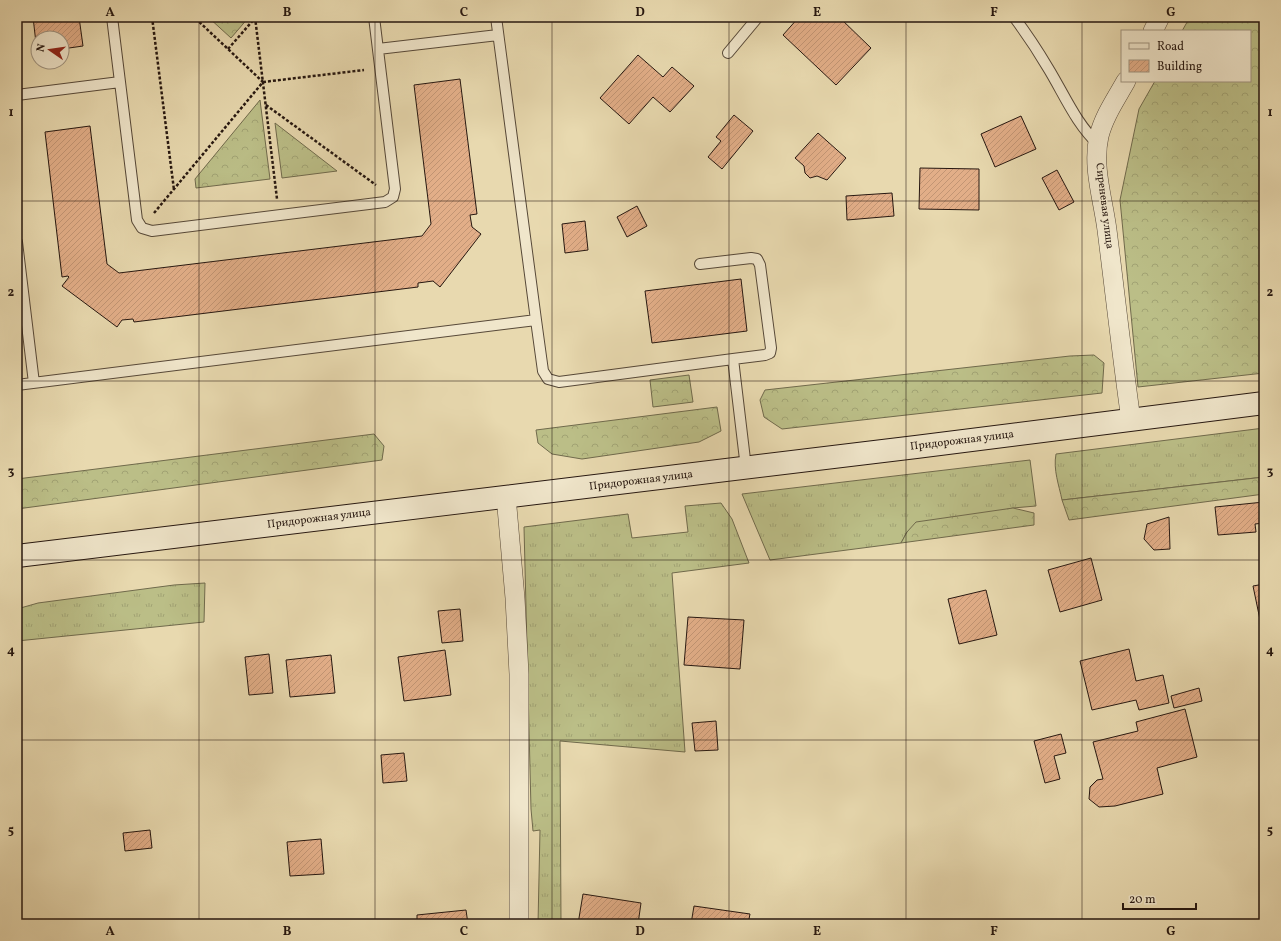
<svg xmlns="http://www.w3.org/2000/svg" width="1281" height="941" font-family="Vollkorn,serif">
  <defs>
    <pattern id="grass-tufts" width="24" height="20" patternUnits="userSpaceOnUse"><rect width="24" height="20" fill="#bbbe87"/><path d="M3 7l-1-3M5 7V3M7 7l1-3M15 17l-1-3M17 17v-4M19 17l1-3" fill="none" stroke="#a1a374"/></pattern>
    <pattern id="forest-crowns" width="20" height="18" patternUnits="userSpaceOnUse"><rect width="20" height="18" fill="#bbbe87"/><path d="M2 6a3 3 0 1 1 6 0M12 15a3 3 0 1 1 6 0" fill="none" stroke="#a1a374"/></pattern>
    <pattern id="building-hatch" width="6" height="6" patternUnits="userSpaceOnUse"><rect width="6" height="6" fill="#e2ae88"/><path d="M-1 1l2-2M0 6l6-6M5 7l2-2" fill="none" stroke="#c29574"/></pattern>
  </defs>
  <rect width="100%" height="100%" fill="#e8d9af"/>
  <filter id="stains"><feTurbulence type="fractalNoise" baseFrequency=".005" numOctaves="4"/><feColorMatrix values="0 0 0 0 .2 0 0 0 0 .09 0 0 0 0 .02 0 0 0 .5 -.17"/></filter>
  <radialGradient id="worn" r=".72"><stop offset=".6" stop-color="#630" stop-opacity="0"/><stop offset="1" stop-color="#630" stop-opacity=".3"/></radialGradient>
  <path fill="url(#grass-tufts)" stroke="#706a4c" d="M1264,428V477L1062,500C1059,485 1053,470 1056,454Z
    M1030,460L1036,506L1013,508L907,532L901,543L770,560L742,494Z
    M721,503L732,519L749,563L672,573L685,752L560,741L561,924H538L540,830L533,831L531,809L524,527L628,514L632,538L688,532L685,506Z
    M205,583L204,622L17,641V609L38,603L174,585Z"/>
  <path fill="url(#forest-crowns)" stroke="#706a4c" d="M208,17H249L231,38Z
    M1190,17H1264V373L1138,387L1120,200L1139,109L1155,81H1250V31H1182Z
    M260,100L270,179L196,188L195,179Z
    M275,123L337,171L282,178Z
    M1094,355L1104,363L1102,393L782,429L764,417L760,400L765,390L1070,356Z
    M689,375L693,402L653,407L650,380Z
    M717,407L721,431L699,442L582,459L552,454L538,443L536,430Z
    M374,434L384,446L382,460L17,509V479Z
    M1264,477V494L1069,520L1062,500Z
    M1013,508L1034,513V525L901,543L907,532L916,522Z"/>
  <path fill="url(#building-hatch)" stroke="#261710" d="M33,17H79L83,46L62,49V38H38L37,52Z
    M799,17H839L871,48L836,85L783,35Z
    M638,55L663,77L672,67L694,86L670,112L653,97L629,124L600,98Z
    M460,79L477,214L470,215L472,227L481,234L440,287L433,281L418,283V287L134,322L133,319L122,320L117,327L62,286L69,277L68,276L62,277L45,132L90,126L107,264L119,273L422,236L431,224L414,85Z
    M734,115L753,131L722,169L708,157L721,141L716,137Z
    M1021,116L1036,149L995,167L981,134Z
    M818,133L846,158L827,180L817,176L810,178L805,173L804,166L795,158Z
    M920,168L979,169V210L919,209Z
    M1057,170L1074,202L1059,210L1042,178Z
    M892,193L894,216L847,220L846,196Z
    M637,206L647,226L627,237L617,217Z
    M585,221L588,250L565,253L562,224Z
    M741,279L747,331L652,343L645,291Z
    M1264,502V523L1255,524L1256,532L1218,535L1215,507Z
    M1169,517L1170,549L1154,550L1144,539L1147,524Z
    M1091,558L1102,600L1060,612L1048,570Z
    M1264,584V639L1253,586Z
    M986,590L997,635L959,644L948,599Z
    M460,609L463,641L442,643L438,611Z
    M688,617L744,620L740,669L684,665Z
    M1129,649L1136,681L1163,675L1169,703L1139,710L1136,700L1092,710L1080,661Z
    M445,650L451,695L404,701L398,657Z
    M269,654L273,693L249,695L245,657Z
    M331,655L335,693L290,697L286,660Z
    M1199,688L1202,701L1174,708L1171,696Z
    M1185,709L1197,757L1157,768L1163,794L1115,806L1099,807L1089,799L1090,787L1097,780L1103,779L1093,742L1138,731L1136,722Z
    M716,721L718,750L695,751L692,723Z
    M1061,734L1066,753L1054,756L1060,779L1045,783L1034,741Z
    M404,753L407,781L383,783L381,755Z
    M150,830L152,848L125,851L123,833Z
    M321,839L324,874L290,876L287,842Z
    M583,894L641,903L638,924H578Z
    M694,906L750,914L748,924H691Z
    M466,910L468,924H417V915Z"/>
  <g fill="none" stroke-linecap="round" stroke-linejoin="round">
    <g stroke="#564838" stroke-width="12">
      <path id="service" d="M112,17L137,220L142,228L152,231L385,202L393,197L395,189L374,17
        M1014,17C1026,33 1038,51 1048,68C1064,94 1076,124 1099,145
        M378,49L498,35
        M728,53L758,17
        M17,95L120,82
        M17,242L34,383
        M700,264L751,258L757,259L760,265L771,348L770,353L765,355L733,359
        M536,320L543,371L548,379L559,382L733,359L746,468
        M17,385L536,320L496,17"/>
    </g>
    <g stroke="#564838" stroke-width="20">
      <path id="minor" d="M1153,31L1160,17
        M1126,81C1116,99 1104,116 1099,136C1092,167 1103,199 1107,230C1115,293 1122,357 1131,420
        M506,496L515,598L519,674V924"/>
    </g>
    <g stroke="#261710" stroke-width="24">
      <path id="secondary" d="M17,556L916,447L1264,403"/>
    </g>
    <path stroke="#261710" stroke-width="2.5" stroke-dasharray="3 2" stroke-linecap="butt" d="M152,17L174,190
      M255,17L277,199
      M228,49L256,17
      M263,82L364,70
      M266,105L376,185
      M154,213L263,82L194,17"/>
    <use href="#service" stroke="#f0e6cb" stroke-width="10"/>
    <use href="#minor" stroke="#f0e6cb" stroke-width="19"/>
    <use href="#secondary" stroke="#f0e6cb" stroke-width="22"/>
  </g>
  <path fill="none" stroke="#261710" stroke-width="1" stroke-opacity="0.55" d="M199,17V924M375,17V924M552,17V924M729,17V924M906,17V924M1082,17V924M17,201H1264M17,381H1264M17,560H1264M17,740H1264"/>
  <g text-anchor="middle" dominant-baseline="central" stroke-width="3" stroke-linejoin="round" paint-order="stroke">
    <g font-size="11" fill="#261710" stroke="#f0e6cb">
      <text transform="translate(1104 206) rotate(83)">Сиреневая улица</text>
      <text transform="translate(962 441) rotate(-7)">Придорожная улица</text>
      <text transform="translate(641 481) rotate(-7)">Придорожная улица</text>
      <text transform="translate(319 519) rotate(-7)">Придорожная улица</text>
    </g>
  </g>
  <rect width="1281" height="941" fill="none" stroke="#e8d9af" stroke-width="44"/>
  <rect x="1121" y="30" width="130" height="52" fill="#f0e6cb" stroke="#9f9380"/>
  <rect x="1129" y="43" width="20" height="6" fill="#f0e6cb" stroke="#9f9380"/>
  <text x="1157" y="50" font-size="12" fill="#261710">Road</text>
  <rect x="1129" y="60" width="20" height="12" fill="url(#building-hatch)" stroke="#9f9380"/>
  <text x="1157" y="70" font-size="12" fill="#261710">Building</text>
  <g transform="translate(50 50) rotate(283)"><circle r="19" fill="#f0e6cb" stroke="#9f9380"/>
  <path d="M0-3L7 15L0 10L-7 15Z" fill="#8f2418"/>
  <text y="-6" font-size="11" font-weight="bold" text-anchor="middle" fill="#261710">N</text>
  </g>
  <path d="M1123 903v6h73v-6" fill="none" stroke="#261710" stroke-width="2"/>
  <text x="1129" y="903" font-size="12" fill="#261710" stroke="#f0e6cb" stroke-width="3" paint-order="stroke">20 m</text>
  <rect x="22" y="22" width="1237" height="897" fill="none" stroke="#261710" stroke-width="1.5"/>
  <g font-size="13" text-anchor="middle" font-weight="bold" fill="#261710">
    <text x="110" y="16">A</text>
    <text x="287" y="16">B</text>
    <text x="464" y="16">C</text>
    <text x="640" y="16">D</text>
    <text x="817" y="16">E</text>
    <text x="994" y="16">F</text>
    <text x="1171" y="16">G</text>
    <text x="11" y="116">1</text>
    <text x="1270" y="116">1</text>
    <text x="11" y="296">2</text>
    <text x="1270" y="296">2</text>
    <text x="11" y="475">3</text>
    <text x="1270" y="475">3</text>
    <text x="11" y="654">4</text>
    <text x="1270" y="654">4</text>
    <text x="11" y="834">5</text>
    <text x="1270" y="834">5</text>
    <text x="110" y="935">A</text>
    <text x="287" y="935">B</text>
    <text x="464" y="935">C</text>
    <text x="640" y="935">D</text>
    <text x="817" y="935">E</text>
    <text x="994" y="935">F</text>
    <text x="1171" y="935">G</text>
  </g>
  <rect width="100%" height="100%" filter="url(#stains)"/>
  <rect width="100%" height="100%" fill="url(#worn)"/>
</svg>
